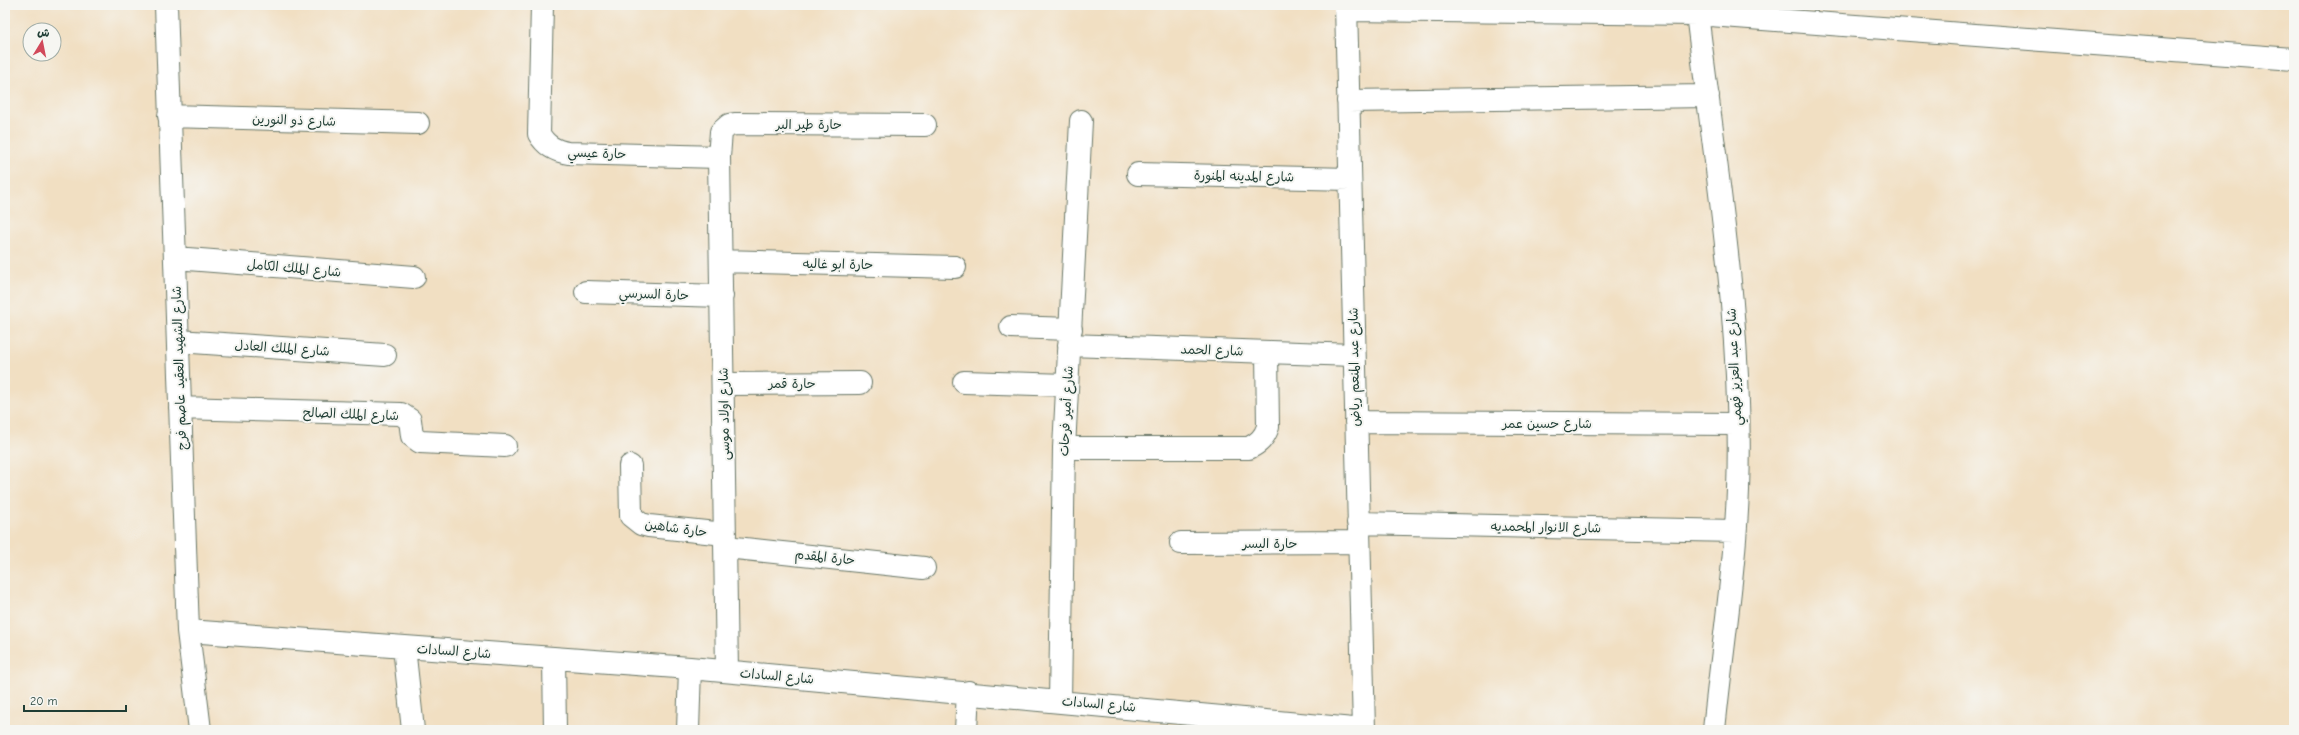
<svg xmlns="http://www.w3.org/2000/svg" width="2299" height="735" font-family="'Comic Neue','Playpen Sans Arabic',sans-serif">
  <rect width="100%" height="100%" fill="#f6f6f2"/>
  <filter id="ink" filterUnits="userSpaceOnUse"><feTurbulence type="fractalNoise" baseFrequency=".025" numOctaves="2"/><feDisplacementMap in="SourceGraphic" scale="8" xChannelSelector="R" yChannelSelector="G"/><feConvolveMatrix kernelMatrix="1 2 1 2 8 2 1 2 1" color-interpolation-filters="sRGB"/></filter>
  <filter id="wash" filterUnits="userSpaceOnUse"><feTurbulence type="fractalNoise" baseFrequency=".012" numOctaves="4" result="noise"/><feDisplacementMap in="SourceGraphic" scale="16" xChannelSelector="R" yChannelSelector="G"/><feGaussianBlur stdDeviation="0.9" result="paint"/><feColorMatrix in="noise" values="0 0 0 0 0 0 0 0 0 0 0 0 0 0 0 0 0 1.4 0 .05"/><feComposite in="paint" operator="in"/></filter>
  <g filter="url(#wash)">
    <rect width="100%" height="100%" fill="#f1dfc2"/>
  </g>
  <g filter="url(#ink)">
    <g fill="none" stroke-linecap="round" stroke-linejoin="round">
      <g stroke="#687666" stroke-width="24">
        <path id="minor" d="M166,5L188,631L200,730
          M542,5L539,134C546,146 555,151 568,153L719,157
          M1346,5L1364,730
          M1696,5C1715,166 1744,327 1738,490C1735,570 1722,650 1714,730
          M1346,10L1697,14L2294,59
          M1348,101L1708,96
          M169,116L418,123
          M1138,174L1350,179
          M175,258L414,277
          M721,261L955,267
          M586,292L722,296
          M1011,327L1071,329
          M178,341L385,355
          M1069,345L1354,355
          M964,382L1067,385
          M723,384L860,383
          M180,408L401,414L410,420L412,436L420,442L505,446
          M1356,422L1738,424
          M1064,448H1249C1259,443 1264,438 1268,427L1267,352
          M630,466L631,516L641,524L649,526L725,534
          M1358,523L1735,531
          M1181,543L1358,542
          M726,547L924,568
          M188,631L690,668L1364,730
          M404,647L413,730
          M554,658L555,730
          M727,671L719,157L721,132L729,125L736,124L925,125
          M1060,701L1064,448L1081,121
          M688,730L690,668
          M966,730L968,692"/>
      </g>
      <use href="#minor" stroke="#fff" stroke-width="22"/>
    </g>
  </g>
  <g text-anchor="middle" dominant-baseline="central" stroke-width="4" stroke-linejoin="round" paint-order="stroke">
    <g font-size="13" fill="#1f3d34" stroke="#f6f6f2">
      <text transform="translate(294 120) rotate(2)">شارع ذو النورين</text>
      <text x="809" y="124">حارة طير البر</text>
      <text transform="translate(597 153) rotate(2)">حارة عيسي</text>
      <text transform="translate(1244 176) rotate(1)">شارع المدينه المنورة</text>
      <text transform="translate(838 264) rotate(1)">حارة ابو غاليه</text>
      <text transform="translate(294 268) rotate(5)">شارع الملك الكامل</text>
      <text transform="translate(654 294) rotate(2)">حارة السرسي</text>
      <text transform="translate(282 348) rotate(4)">شارع الملك العادل</text>
      <text transform="translate(1212 350) rotate(2)">شارع الحمد</text>
      <text transform="translate(1354 367) rotate(-91)">شارع عبد المنعم رياض</text>
      <text transform="translate(1734 367) rotate(-93)">شارع عبد العزيز فهمي</text>
      <text transform="translate(179 368) rotate(-92)">شارع الشهيد العقيد عاصم فرج</text>
      <text x="792" y="383">حارة قمر</text>
      <text transform="translate(1066 411) rotate(-87)">شارع أمير فرحات</text>
      <text transform="translate(351 414) rotate(2)">شارع الملك الصالح</text>
      <text transform="translate(724 414) rotate(-91)">شارع اولاد موسى</text>
      <text x="1547" y="423">شارع حسين عمر</text>
      <text transform="translate(1546 527) rotate(1)">شارع الانوار المحمديه</text>
      <text transform="translate(676 528) rotate(8)">حارة شاهين</text>
      <text x="1270" y="543">حارة اليسر</text>
      <text transform="translate(825 557) rotate(6)">حارة المقدم</text>
      <text transform="translate(454 651) rotate(4)">شارع السادات</text>
      <text transform="translate(777 676) rotate(5)">شارع السادات</text>
      <text transform="translate(1099 704) rotate(5)">شارع السادات</text>
    </g>
  </g>
  <rect width="2299" height="735" fill="none" stroke="#f6f6f2" stroke-width="20"/>
  <g transform="translate(42 42) rotate(10)"><circle r="19" fill="#f6f6f2" stroke="#a0aca6"/>
  <path d="M0-3L7 15L0 10L-7 15Z" fill="#d1495b"/>
  <text y="-6" font-size="11" font-weight="bold" text-anchor="middle" fill="#1f3d34">ش</text>
  </g>
  <path d="M24 705v6h102v-6" fill="none" stroke="#1f3d34" stroke-width="2"/>
  <text x="30" y="705" font-size="12" fill="#1f3d34" stroke="#f6f6f2" stroke-width="3" paint-order="stroke">20 m</text>
</svg>
